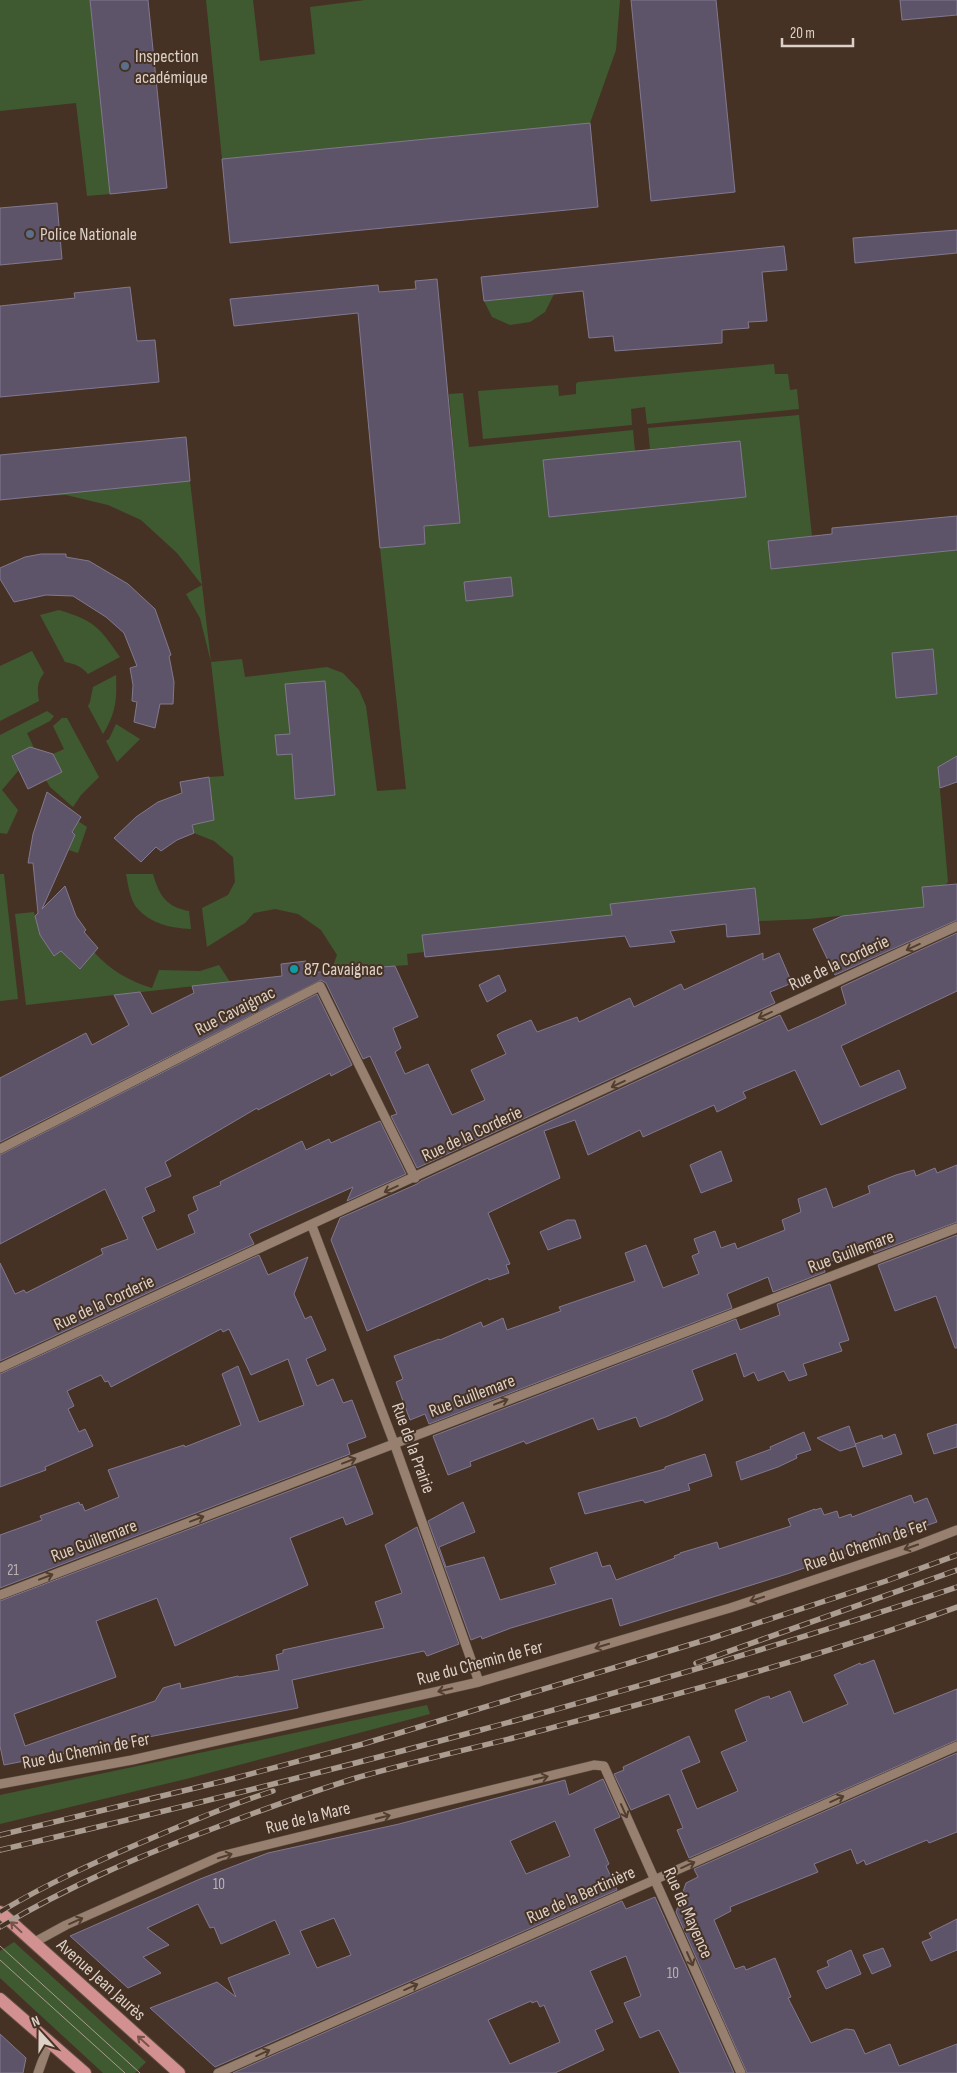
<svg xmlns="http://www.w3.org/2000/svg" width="957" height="2073" font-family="'Sofia Sans Condensed',sans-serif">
  <rect width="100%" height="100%" fill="#463224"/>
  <path fill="#3f5a30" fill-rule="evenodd" d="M0,0H90L110,194L87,196L76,103L0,111Z
    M206,0H253L260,61L315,54L310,7L365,0H620L616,50L590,123L222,159Z
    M554,294L545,312L530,322L510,325L492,317L484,301Z
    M774,364L775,374H788L790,390L797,389L799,409L647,424L645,407L631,409L632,425L483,439L478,391L558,385L559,396L576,394V384L578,382Z
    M463,393L469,447L633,430L635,451L543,460L549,517L746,497L740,441L650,449L648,428L799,415L812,536L768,541L771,569L957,550V756L938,767L948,882L924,907L809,919L759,921L755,888L611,904L614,937L583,941L581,918L502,927L504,950L481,951L479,929L423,935L424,952L407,954L408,965L331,971L337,955L321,930L298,914L275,909L254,913L245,923L207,947L202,908L228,895L235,882L233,857L214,841L194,833L192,825L214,820L209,777L224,776L211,662L200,618L186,594L202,585L177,553L141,520L108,505L66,495L39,496L190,481L211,662L242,659L245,677L327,667L343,673L359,690L366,706L377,791L406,789L380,548L425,544L424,526L460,523L449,394ZM511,577L513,596L466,601L464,582Z
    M59,610C95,621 99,627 120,657L88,674C81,666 75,664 65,662L40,615Z
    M32,651L44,673C37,682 37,690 39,701L0,721V666Z
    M116,675C117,700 116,713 103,734L88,706L90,702L93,687Z
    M47,711L54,716L50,721L27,733L34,748L53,754L64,749L53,726L62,718H67L99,777L81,795L73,807L50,787L46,780L61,772L53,754L30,747L12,755L19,770L2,790L18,810L7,834L0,833V735Z
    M116,724L140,739L117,762L106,741L109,739Z
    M78,821L87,827L78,853L69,850L75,835L72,833Z
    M0,874H4L18,999L0,1001Z
    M126,874H153C159,895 166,907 189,911L191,929C171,928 151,924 137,908C130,900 128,884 126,874Z
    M34,912L40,935L54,956L61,951L80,969L94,952C110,970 129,981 152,988L159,970L200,971L219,965L230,982L26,1005L15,914Z
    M427,1705L430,1714L190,1778L0,1824V1795Z
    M14,1942L146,2062L135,2073H103L0,1978V1951Z"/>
  <path fill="#5d546a" stroke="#82788f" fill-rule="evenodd" d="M90,0H148L167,188L110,194Z
    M631,0H716L735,192L651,201Z
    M900,0H957V15L902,20Z
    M590,123L598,207L230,243L222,159Z
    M57,203L62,259L0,265V208Z
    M957,230V253L855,263L853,238Z
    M784,246L787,270L762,272L767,321L748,322L749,328L722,330V343L615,351L613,336L589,338L583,291L484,301L481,277Z
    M437,279L460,523L424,526L425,544L380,548L358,313L234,326L230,299L378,285L379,292L416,289L415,281Z
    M130,287L137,341L155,340L159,382L0,397V306L75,298L74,293Z
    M186,437L190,481L0,500V455Z
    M740,441L746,497L549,517L543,460Z
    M957,516V550L771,569L768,541L832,534V528Z
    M41,554H66V557L89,561L128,584L155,609L171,655L169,656L174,682L173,704H160L155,728L134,722L137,702L132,701L133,685L130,668L137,666L124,633L106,617L73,596L46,595L14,602L0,579V568L25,557Z
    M511,577L513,596L466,601L464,582Z
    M933,649L937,694L896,698L892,653Z
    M325,681L335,795L295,799L292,754L277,755L275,735L290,734L285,684Z
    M30,747L53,754L62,772L28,789L12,756Z
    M957,756V782L940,788L938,767Z
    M209,777L214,820L192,825L194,833L177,840L161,851L156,847L141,862L114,838L136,817L158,802L182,793L180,782Z
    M47,792L81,817L72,832L75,835L42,909L65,886L76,916L86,930L84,932L98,948L80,969L61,951L54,956L40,935L35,916L38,913L33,863H28L33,834Z
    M957,884V920L835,975L813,929L842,916L924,907L922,887Z
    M755,888L760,934L727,937L726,924L670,931L675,942L630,947L625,936L425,957L422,935L612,915L610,904Z
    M957,933V991L841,1046L860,1087L899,1070L906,1088L821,1125L795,1070L743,1092L746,1098L717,1112L714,1105L643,1137L640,1130L588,1155L575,1120L544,1131L560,1178L488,1213L510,1264L506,1265L509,1273L489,1280L488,1278L367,1331L331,1240L340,1218L417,1184L421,1181L780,1015L788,1031L819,1017L846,1004L841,987Z
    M763,953V960L779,953L792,983L770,992L775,1003L417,1168L391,1116L397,1114L370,1056L363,1059L326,983L321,980L0,1142V1078L86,1033L92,1045L129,1025L114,995L140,992L152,1014L194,993L192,986L282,976L281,964L306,961L307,973L395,966L418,1017L393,1028L401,1048L395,1052L405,1074L428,1064L452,1115L485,1100L471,1070L506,1054L497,1035L502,1032L531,1020L537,1032L577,1017L579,1022L630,998L634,1007L681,984L684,990Z
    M499,975L506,991L487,1002L479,985Z
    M317,994L352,1065L331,1076L330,1073L258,1110L257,1108L165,1162L171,1176L145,1188L155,1211L142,1217L157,1250L195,1233L188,1215L198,1210L193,1197L221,1185L220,1182L302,1141L306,1150L329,1139L331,1143L380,1121L406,1174L347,1201L353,1187L304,1209L249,1234L254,1244L0,1361V1263L15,1294L24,1290L26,1293L103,1254L101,1249L128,1239L105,1189L0,1244V1155Z
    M721,1151L732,1181L701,1193L690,1165Z
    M957,1165V1222L874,1253L871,1246L823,1264L825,1272L773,1292L768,1277L727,1294L732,1308L429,1424L425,1414L410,1420L396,1382L403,1379L394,1356L439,1339L440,1340L481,1322L483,1327L503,1318L507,1330L561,1311L559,1307L635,1281L625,1253L646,1245L663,1288L699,1274L692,1256L699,1253L694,1239L715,1231L721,1248L735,1243L737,1249L785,1230L782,1220L801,1212L798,1199L826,1188L833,1208L870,1193L868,1186L896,1175L914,1170L916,1176L935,1168L937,1173Z
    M567,1220H575L581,1238L548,1250L540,1232Z
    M957,1235V1348H955L936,1296L895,1311L878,1265Z
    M259,1255L268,1275L308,1257L294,1294L305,1319L311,1316L326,1350L306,1359L317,1386L333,1379L343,1403L352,1400L366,1437L347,1444L350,1454L0,1588V1535L42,1520L40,1516L79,1502L80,1505L82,1504L85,1511L119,1497L108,1470L184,1445L185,1447L241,1425L222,1374L238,1366L259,1422L304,1405L288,1359L251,1375L229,1329L223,1332L221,1329L111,1387L108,1381L105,1382L101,1375L67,1391L74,1406L68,1409L79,1432L85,1429L93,1446L45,1467L46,1470L0,1487V1374Z
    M830,1284L849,1340L839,1343L842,1351L803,1364L807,1375L789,1381L784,1371L758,1381L754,1372L744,1377L736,1353L692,1370L703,1400L668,1416L640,1427L636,1417L598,1430L593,1418L526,1444L524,1441L470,1462L471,1466L448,1475L433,1436L736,1319L740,1330L780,1315L777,1304Z
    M957,1424V1447L934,1454L927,1434Z
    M849,1426L856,1446L840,1451L817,1438Z
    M804,1432L811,1450L796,1455L797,1458L778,1467L741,1480L736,1462L771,1449L770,1447Z
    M895,1434L902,1454L863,1467L855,1444L882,1435L883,1439Z
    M705,1454L712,1476L688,1484L690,1490L645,1503L643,1500L585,1514L578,1493L665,1469V1467Z
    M355,1466L373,1514L346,1525L343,1517L290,1538L308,1585L175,1646L157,1598L96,1621L116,1677L14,1714L25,1746L155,1701L163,1688L180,1683L181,1689L238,1676L239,1677L279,1670L276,1655L283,1653V1650L384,1628L375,1602L402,1593L385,1545L417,1527L459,1644L427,1656L424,1651L292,1680L298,1708L4,1765L0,1746V1601Z
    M911,1495L914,1503L927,1498L937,1522L787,1574L620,1626L612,1598L511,1628L482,1639L481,1636L471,1640L428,1521L463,1502L475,1532L439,1547L446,1567L484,1557L500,1600L556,1584L550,1568L597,1552L602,1567L610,1565L616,1580L675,1558L674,1556L680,1554V1553L717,1542L719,1549L791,1526L788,1519L815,1509V1510L821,1508L824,1515L837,1511L839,1518L851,1514L852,1517Z
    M874,1660L894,1714L957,1689V1740L689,1858L677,1830L683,1828L669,1794L631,1810L614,1774L624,1770L623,1767L689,1736L700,1762L681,1770L697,1809L738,1791L721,1752L747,1741L735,1710L762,1698L769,1696L770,1699L790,1691L803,1723L848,1704L834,1675L860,1663L861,1665Z
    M957,1753V1832L929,1843L927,1840L866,1865L864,1860L857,1864L851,1849L814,1864L818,1872L730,1907L731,1911L714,1920L735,1969L744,1966L746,1970L775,1958L791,1997L788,1998L811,2043L846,2029L854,2030L865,2054L890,2044L899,2066L957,2044V2073H747L676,1912L686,1883L698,1877L694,1869Z
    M603,1779L620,1817L594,1829L609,1864L606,1866L617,1890L215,2067L150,2008L217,1982L236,1997L228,1978L290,1954L275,1920L221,1944L214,1927L210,1928L198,1904L147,1928L169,1945L143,1957L161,1973L128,1988L70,1936L200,1879L268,1853L399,1824L565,1780L569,1795ZM555,1821L570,1856L526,1874L510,1841ZM334,1918L351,1955L317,1968L300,1931Z
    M655,1897L734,2073H680L659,2030L640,2038L624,2003L641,1996L626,1956L590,1971L613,2022L595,2030L604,2050L555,2073H233L622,1901L626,1909ZM531,2001L532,2003L537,2001L540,2007L544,2005L560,2042L510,2064L488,2020Z
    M957,1919V1950L931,1961L922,1942L932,1938L929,1933Z
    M883,1948L891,1966L872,1974L863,1955Z
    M851,1950L861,1974L826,1989L817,1971L829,1966L827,1961Z
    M0,2034L26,2058L23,2073H0Z"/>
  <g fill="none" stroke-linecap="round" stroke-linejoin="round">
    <g stroke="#615144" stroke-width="10">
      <path id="minor" d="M0,1149L320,986L415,1178
        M312,1226L394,1443L479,1682
        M0,1368L957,926
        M0,1595L957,1228
        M0,1784L132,1760L479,1682L730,1608L913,1547L957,1530
        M33,1943L66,1925L221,1856L594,1765L604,1766L741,2073
        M38,2073L49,2042
        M218,2073L957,1746"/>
    </g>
    <g stroke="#615144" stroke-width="14">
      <path id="major" d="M0,1912L179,2073
        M0,1999L85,2073"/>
    </g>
    <use href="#minor" stroke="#97806f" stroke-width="9"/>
    <use href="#major" stroke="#d29190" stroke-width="12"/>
    <path stroke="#aa9c91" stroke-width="1" d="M0,1946L140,2073
      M0,1960L125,2073"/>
    <g stroke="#aa9c91" stroke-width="5.5">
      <path id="rail" d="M696,1663L957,1570
        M0,1835L224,1781L363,1744L712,1638L886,1581L957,1555
        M0,1850C322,1775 643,1692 957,1587
        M0,1912C48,1883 100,1860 152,1838C192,1821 232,1804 273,1791
        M0,1927C69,1886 137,1857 212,1829C259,1811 307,1793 356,1778C408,1763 461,1751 513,1738C663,1698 812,1660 957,1607"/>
    </g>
    <use href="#rail" stroke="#463224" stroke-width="4" stroke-dasharray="11" stroke-linecap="butt"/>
  </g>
  <defs><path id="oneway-shaft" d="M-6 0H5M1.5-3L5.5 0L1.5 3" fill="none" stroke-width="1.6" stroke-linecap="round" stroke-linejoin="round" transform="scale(1.25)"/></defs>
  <g stroke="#523e2f">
    <use href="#oneway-shaft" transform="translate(913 947) rotate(155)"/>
    <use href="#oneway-shaft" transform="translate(765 1015) rotate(155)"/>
    <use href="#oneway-shaft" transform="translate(618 1084) rotate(155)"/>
    <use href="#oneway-shaft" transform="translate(391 1189) rotate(155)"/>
    <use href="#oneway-shaft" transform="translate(501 1402) rotate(-21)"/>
    <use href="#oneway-shaft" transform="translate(349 1461) rotate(-21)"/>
    <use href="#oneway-shaft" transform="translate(197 1519) rotate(-21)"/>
    <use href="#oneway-shaft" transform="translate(911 1547) rotate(161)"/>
    <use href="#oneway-shaft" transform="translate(46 1577) rotate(-21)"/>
    <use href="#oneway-shaft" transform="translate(757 1599) rotate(162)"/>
    <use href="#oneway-shaft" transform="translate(602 1646) rotate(163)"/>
    <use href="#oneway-shaft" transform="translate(445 1690) rotate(167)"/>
    <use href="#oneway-shaft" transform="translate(541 1778) rotate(-14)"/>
    <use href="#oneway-shaft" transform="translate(837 1799) rotate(-24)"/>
    <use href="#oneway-shaft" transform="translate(624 1811) rotate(66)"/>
    <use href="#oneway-shaft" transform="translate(383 1817) rotate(-14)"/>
    <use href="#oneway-shaft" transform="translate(225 1856) rotate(-17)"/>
    <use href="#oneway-shaft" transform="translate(688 1865) rotate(-24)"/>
    <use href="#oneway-shaft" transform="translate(76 1921) rotate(-24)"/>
    <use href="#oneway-shaft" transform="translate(690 1959) rotate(66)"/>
    <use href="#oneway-shaft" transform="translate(411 1987) rotate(-24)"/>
    <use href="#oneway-shaft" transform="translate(263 2053) rotate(-24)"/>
  </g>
  <g stroke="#77534a">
    <use href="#oneway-shaft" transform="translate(16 1927) rotate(-137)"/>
    <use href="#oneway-shaft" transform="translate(143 2041) rotate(-138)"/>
  </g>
  <g fill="#5c6f8a" stroke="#463224" stroke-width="2">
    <circle cx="125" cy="66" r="5"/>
    <circle cx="30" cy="234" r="5"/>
  </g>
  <circle fill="#0f9aa8" stroke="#463224" stroke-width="2" cx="294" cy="969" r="5"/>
  <g text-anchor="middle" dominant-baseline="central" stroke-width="4" stroke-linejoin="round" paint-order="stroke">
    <g font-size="15" fill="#bcb1b0">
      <text x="13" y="1570">21</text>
      <text x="219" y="1884">10</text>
      <text x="673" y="1973">10</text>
    </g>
    <g font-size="18" fill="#dcd0c7" stroke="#463224" text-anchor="start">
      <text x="135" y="56">Inspection<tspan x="135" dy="21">académique</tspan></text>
      <text x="40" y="234">Police Nationale</text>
      <text x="304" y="969">87 Cavaignac</text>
    </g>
    <g font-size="18" fill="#dcd0c7" stroke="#463224">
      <text transform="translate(839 963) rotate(-25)">Rue de la Corderie</text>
      <text transform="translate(235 1011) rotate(-27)">Rue Cavaignac</text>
      <text transform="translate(472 1134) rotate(-25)">Rue de la Corderie</text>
      <text transform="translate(851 1252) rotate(-21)">Rue Guillemare</text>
      <text transform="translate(104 1303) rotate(-25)">Rue de la Corderie</text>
      <text transform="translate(472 1396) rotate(-21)">Rue Guillemare</text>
      <text transform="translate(413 1448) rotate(70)">Rue de la Prairie</text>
      <text transform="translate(94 1541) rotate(-21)">Rue Guillemare</text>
      <text transform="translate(866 1545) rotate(-19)">Rue du Chemin de Fer</text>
      <text transform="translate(480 1663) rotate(-15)">Rue du Chemin de Fer</text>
      <text transform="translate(86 1751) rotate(-11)">Rue du Chemin de Fer</text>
      <text transform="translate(308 1818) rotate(-14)">Rue de la Mare</text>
      <text transform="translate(581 1895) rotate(-24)">Rue de la Bertinière</text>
      <text transform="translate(688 1913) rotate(66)">Rue de Mayence</text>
      <text transform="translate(101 1980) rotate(42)">Avenue Jean Jaurès</text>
    </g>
  </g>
  <g transform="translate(40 2033) rotate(339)" stroke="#463224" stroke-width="4" paint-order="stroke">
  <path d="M0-4L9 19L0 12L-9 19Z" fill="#dcd0c7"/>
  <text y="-8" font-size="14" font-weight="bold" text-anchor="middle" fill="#dcd0c7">N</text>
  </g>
  <path d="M782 38v8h71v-8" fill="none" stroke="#dcd0c7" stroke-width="2.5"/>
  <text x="790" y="38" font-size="15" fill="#dcd0c7" stroke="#463224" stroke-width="4" paint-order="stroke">20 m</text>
</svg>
